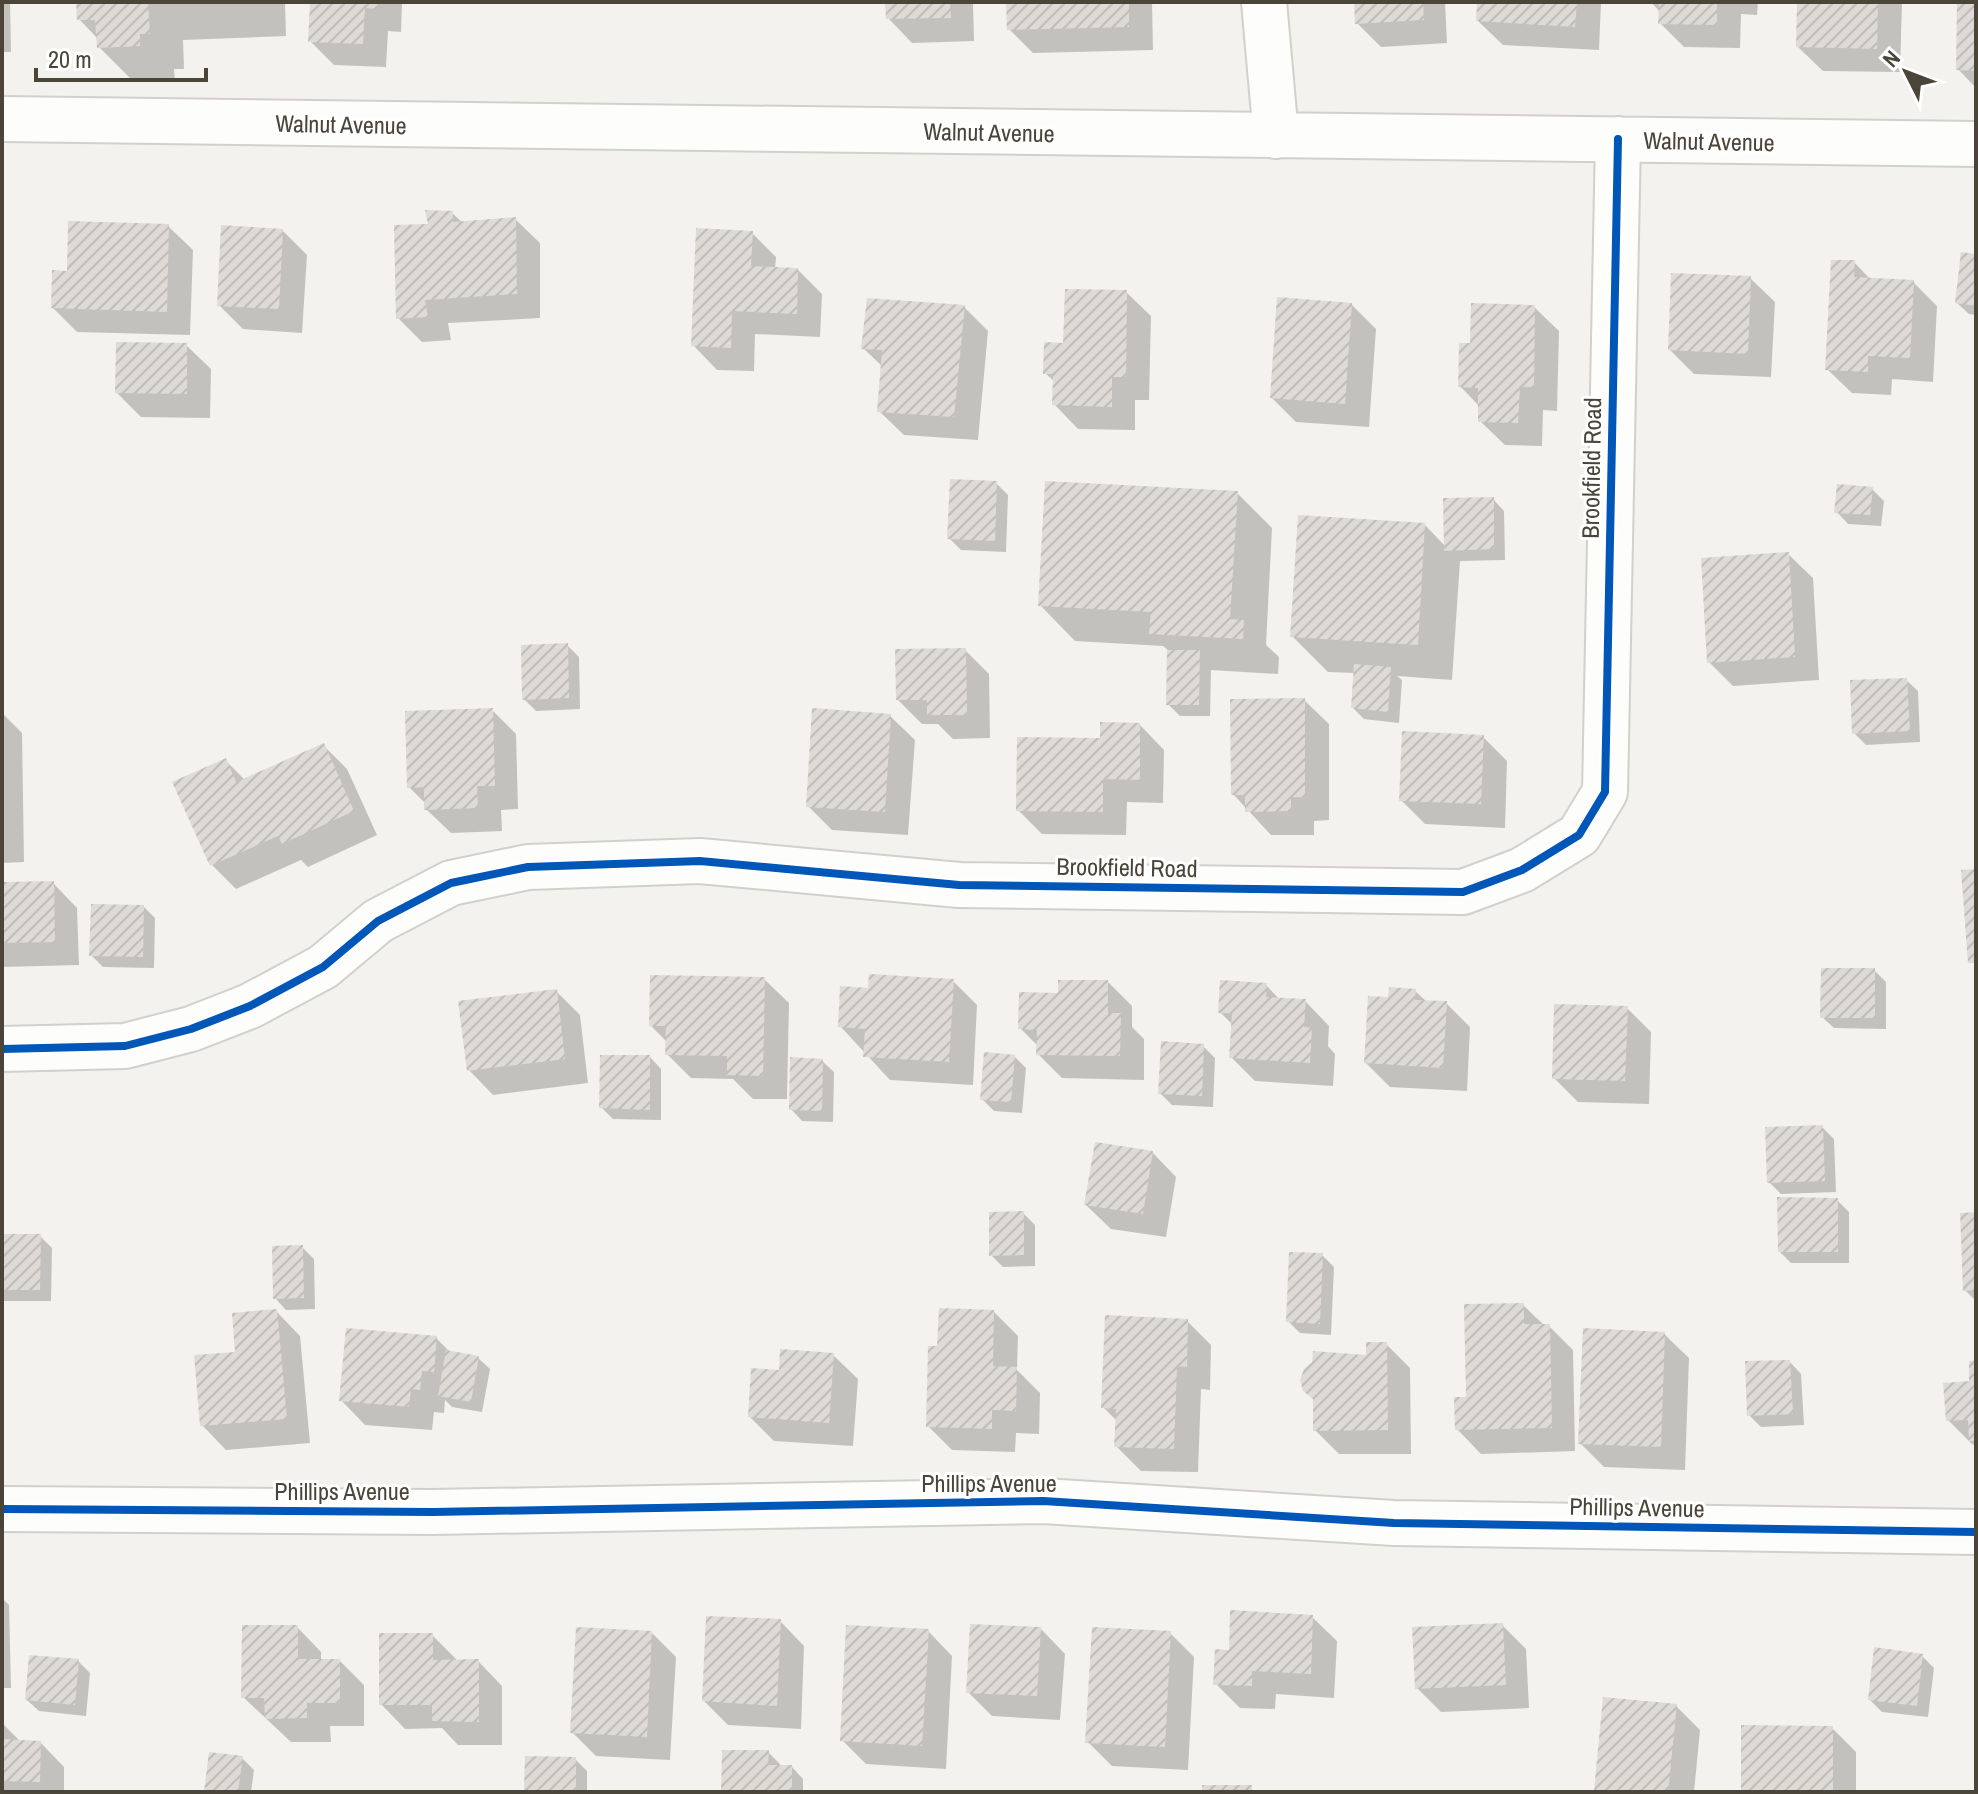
<svg xmlns="http://www.w3.org/2000/svg" width="1978" height="1794" font-family="'Archivo Narrow',sans-serif">
  <defs>
    <pattern id="building-hatch" width="6" height="6" patternUnits="userSpaceOnUse" patternTransform="scale(2)"><rect width="6" height="6" fill="#dedbd6"/><path d="M-1 1l2-2M0 6l6-6M5 7l2-2" fill="none" stroke="#c0bdb8"/></pattern>
  </defs>
  <rect width="100%" height="100%" fill="#f4f2ee"/>
  <path fill="#0003" d="M2,2H10L11,52H2Z
    M78,2H285L286,36L183,40L184,69H174L175,81L134,82L99,47L98,39L79,19Z
    M312,2H402L401,32L388,31L386,67L334,65L310,41Z
    M885,2H973L974,41L912,43L888,18Z
    M1008,2H1152L1153,50L1033,53L1009,29Z
    M1356,2H1445L1447,43L1381,47L1357,23Z
    M1479,2H1601L1599,50L1503,45L1478,21Z
    M1651,2H1758L1757,15L1741,14L1740,48L1684,47L1660,23V12Z
    M1799,2H1902L1900,72L1823,71L1798,47Z
    M1959,2H1976V88L1958,69Z
    M452,213L463,223L515,219L540,243V318L448,323L451,340L422,342L398,318L430,226Z
    M168,226L193,250L190,335L77,332L53,308L69,273Z
    M283,231L307,255L302,333L243,329L219,305Z
    M752,233L776,257L775,269L798,270L822,294L820,337L755,334L754,371L717,370L693,345Z
    M1976,256V315L1969,314L1957,303Z
    M1854,262L1871,280L1913,282L1937,306L1933,382L1892,379L1891,395L1852,393L1827,369Z
    M1750,278L1775,302L1771,377L1694,374L1670,350Z
    M1126,292L1151,316L1149,400H1135V430L1078,429L1054,404L1055,382L1045,373L1065,345Z
    M1351,304L1376,329L1369,427L1296,422L1272,398Z
    M964,307L988,331L978,440L904,435L879,411L883,367L863,348Z
    M1534,307L1559,331L1557,411L1543,410L1542,446L1505,445L1480,421V407L1460,386L1472,345Z
    M186,345L211,369L210,418L141,417L117,393Z
    M996,483L1008,495L1006,552L961,550L949,538Z
    M1872,489L1884,501L1881,526L1848,524L1837,512Z
    M1237,493L1272,528L1266,645L1279,657L1278,674L1211,670L1210,716H1180L1168,704L1169,651L1163,646L1075,641L1040,605Z
    M1493,499L1504,511L1505,560L1460,561L1452,680L1397,676L1402,680L1399,723L1364,719L1353,708L1355,673L1328,672L1292,636L1425,525L1446,547Z
    M1788,554L1813,578L1819,680L1733,686L1709,662Z
    M567,645L579,657L580,709L536,711L524,699Z
    M965,650L989,674L990,738L953,739L938,724H922L898,700Z
    M1906,680L1918,691L1920,742L1866,745L1854,733Z
    M1304,700L1329,724V820L1314,821V835H1271L1233,794Z
    M492,710L516,734L518,809L501,810L502,831L451,833L426,809V804L409,787Z
    M2,713L22,733L24,862L2,863Z
    M890,716L915,740L908,835L832,830L808,806Z
    M1140,725L1164,750L1163,803L1127,802L1126,835L1042,834L1018,810L1102,740Z
    M1483,737L1507,761L1505,828L1425,824L1401,800Z
    M323,745L347,769L377,835L308,867L301,860L236,889L212,865L225,760L245,780Z
    M53,883L77,908L79,965L2,967V899Z
    M143,906L155,918L154,968L103,967L91,955Z
    M1874,970L1886,982V1029L1834,1028L1822,1017Z
    M764,979L789,1003L787,1099H753L733,1079L691,1078L667,1054V1042L651,1026Z
    M953,981L977,1005L973,1085L890,1080L840,1026L870,990Z
    M1108,982L1132,1006V1027L1144,1039V1080L1062,1078L1038,1054V1046L1020,1028L1060,995Z
    M1266,985L1280,1000L1305,1001L1329,1026L1328,1046L1335,1054L1333,1086L1255,1081L1231,1057L1233,1025L1220,1012Z
    M556,991L580,1015L588,1083L493,1095L469,1070Z
    M1415,991L1427,1002L1446,1003L1470,1027L1467,1091L1390,1087L1366,1063L1390,999Z
    M1627,1008L1651,1032L1649,1104L1578,1102L1554,1078Z
    M1203,1046L1215,1058L1213,1107L1172,1105L1160,1093Z
    M1014,1056L1026,1068L1022,1113L994,1111L982,1099Z
    M650,1057L661,1069V1120L613,1119L601,1107Z
    M822,1061L834,1072L833,1122L802,1121L791,1109Z
    M1822,1127L1834,1139L1836,1192L1781,1194L1769,1182Z
    M1152,1152L1176,1177L1166,1237L1111,1229L1086,1205Z
    M1837,1200L1849,1212V1263H1791L1780,1252Z
    M1023,1213L1035,1225V1266L1003,1267L991,1255Z
    M1976,1214V1301L1965,1290Z
    M2,1236H40L52,1248L51,1301H4L2,1299Z
    M302,1247L314,1259L315,1309L286,1310L275,1298Z
    M1322,1255L1334,1267L1331,1335L1300,1333L1288,1321Z
    M1523,1305L1545,1326H1549L1573,1350L1575,1451L1481,1454L1457,1429L1468,1399Z
    M276,1311L300,1336L310,1443L226,1450L202,1425L237,1353Z
    M994,1312L1018,1336L1017,1370L1040,1393L1039,1434L1016,1433L1015,1452L952,1450L928,1426L939,1348Z
    M1187,1321L1211,1345L1210,1390L1201,1389L1198,1472L1141,1471L1116,1446L1117,1421L1103,1407Z
    M1664,1334L1689,1358L1685,1470L1604,1467L1580,1443Z
    M436,1338L451,1353L478,1358L490,1369L482,1412L452,1407L445,1400L444,1413L434,1412L432,1430L365,1425L341,1400Z
    M1386,1344L1410,1368L1411,1454H1339L1315,1430L1368,1357Z
    M833,1355L858,1379L853,1446L774,1441L750,1417L781,1372Z
    M1790,1362L1801,1374L1804,1425L1761,1427L1749,1415Z
    M1976,1362V1446L1972,1444L1948,1420L1971,1383Z
    M2,1598L9,1605L11,1688H2Z
    M1312,1617L1337,1641L1334,1698L1276,1694L1275,1709L1240,1708L1216,1684L1231,1652Z
    M780,1621L804,1646L801,1729L728,1725L704,1701Z
    M1502,1625L1526,1649L1529,1708L1441,1712L1417,1688Z
    M297,1627L321,1652V1661H340L364,1685V1726H330L331,1742H291L243,1697Z
    M1041,1629L1065,1654L1060,1720L992,1716L968,1692Z
    M928,1631L952,1656L946,1769L866,1764L842,1740Z
    M652,1633L676,1657L670,1760L596,1756L572,1732Z
    M1170,1633L1194,1657L1188,1770L1112,1766L1088,1742Z
    M432,1635L456,1659V1661H478L502,1686V1745H458L442,1728L405,1729L381,1704Z
    M1922,1656L1934,1668L1928,1717L1882,1712L1870,1700Z
    M78,1661L90,1673L86,1716L39,1711L27,1700Z
    M1676,1706L1700,1730L1694,1792H1598L1596,1790Z
    M2,1723L21,1742H40L64,1767V1792H2Z
    M1832,1728L1856,1752V1792H1743Z
    M768,1752L780,1764V1767H792L803,1779V1792H723Z
    M242,1758L254,1770L251,1792H206Z
    M575,1759L587,1771V1792H529L526,1790Z"/>
  <path fill="url(#building-hatch)" d="M76,2H148L150,34H140V46L97,48L95,20H77Z
    M310,2H378L377,9L365,8L363,44L308,42Z
    M885,2H950L951,18L886,19Z
    M1006,2H1129V27L1007,30Z
    M1354,2H1423L1424,20L1355,24Z
    M1477,2H1577L1575,27L1476,21Z
    M1659,2H1717V25L1658,24Z
    M1797,2H1878L1877,49L1796,47Z
    M1957,2H1976V71L1956,70Z
    M425,210L453,211V222L516,217L517,294L425,300L428,317L396,319L394,225L428,224Z
    M68,221L169,224L167,312L51,308L52,270L67,271Z
    M221,225L283,229L279,309L217,306Z
    M696,228L753,231L751,266L798,268L797,314L732,311L731,348L691,346Z
    M1961,252L1976,254V306L1955,303Z
    M1831,260H1855L1854,277L1914,280L1910,358L1868,356V372L1825,370Z
    M1671,273L1751,276L1748,354L1668,350Z
    M1065,289L1127,290L1126,377H1112V407L1052,405L1053,374H1043L1044,342L1063,343Z
    M1277,297L1352,303L1345,404L1270,398Z
    M867,298L965,305L954,417L877,412L882,350L861,349Z
    M1471,303L1535,305L1534,387H1520L1518,423L1478,422V388L1458,387L1459,343H1470Z
    M116,342L187,343V394L115,393Z
    M950,479L997,481L995,541L947,539Z
    M1045,481L1238,491L1230,619L1244,620L1243,639L1149,634L1151,612L1038,606Z
    M1837,484L1873,487L1870,515L1834,513Z
    M1494,497V549L1444,551L1443,498Z
    M1298,515L1425,523L1418,645L1290,637Z
    M1789,552L1795,657L1707,663L1701,558Z
    M568,643L569,698L522,700L521,645Z
    M966,648L967,715H927V700H896L895,649Z
    M1167,650H1200L1199,705H1166Z
    M1354,664L1391,667L1388,712L1351,708Z
    M1907,678L1910,731L1852,734L1850,680Z
    M1305,698V797H1291V811L1245,812V795H1231L1230,699Z
    M493,708L495,786H477L478,808L424,810V787L407,788L405,711Z
    M812,708L891,714L885,812L806,807Z
    M1100,722L1140,723V780L1103,779V812L1016,811L1017,737L1100,738Z
    M1402,731L1484,735L1481,804L1399,801Z
    M324,743L354,811L282,844L278,836L210,866L172,782L226,758L236,782Z
    M1976,869V963H1968L1961,870Z
    M54,881L55,942L2,943V897H4V882Z
    M91,904L144,905L143,957L89,956Z
    M1821,968H1875V1018H1820Z
    M869,974L954,979L949,1062L863,1057L865,1029L838,1027L840,986L868,988Z
    M650,975L765,977L763,1076L727,1075V1056L665,1055L666,1026H649Z
    M1058,980H1108V1013H1121L1120,1056L1036,1055L1037,1030L1018,1029L1019,992L1058,993Z
    M1220,980L1267,983L1266,997L1306,999L1304,1027L1312,1028L1310,1063L1229,1058L1232,1013H1218Z
    M1389,987L1416,989L1415,1000L1447,1001L1443,1068L1364,1063L1368,996L1388,997Z
    M557,989L565,1059L467,1071L458,1001Z
    M1554,1004L1628,1006L1625,1081L1552,1079Z
    M1161,1041L1204,1044L1202,1096L1158,1094Z
    M984,1052L1015,1055L1011,1102L980,1100Z
    M600,1055H650V1110L599,1108Z
    M790,1057L823,1059L822,1111L789,1110Z
    M1823,1125L1825,1181L1767,1183L1765,1127Z
    M1095,1142L1153,1151L1143,1214L1084,1205Z
    M1777,1197L1838,1198V1252H1778Z
    M1024,1211V1255L989,1256V1212Z
    M1976,1212V1290L1963,1291L1960,1213Z
    M2,1234H41L40,1290H2Z
    M303,1245L304,1298L273,1299L272,1246Z
    M1289,1252L1323,1253L1320,1324L1286,1322Z
    M1524,1303V1324H1550L1552,1428L1455,1430L1454,1397H1466L1464,1304Z
    M939,1308L994,1310L993,1366L1017,1367L1016,1411L992,1410V1429L926,1427L928,1346H937Z
    M277,1309L287,1419L200,1426L194,1355L235,1352L232,1313Z
    M1105,1315L1188,1319L1187,1367L1177,1366L1174,1449L1114,1447L1116,1409L1101,1408Z
    M346,1328L437,1336L434,1372L422,1371L420,1390L411,1389L409,1407L339,1401Z
    M1583,1328L1665,1332L1661,1447L1578,1444Z
    M1366,1342H1387L1388,1430L1313,1431V1399L1303,1391L1300,1380L1304,1369L1312,1362L1313,1351L1366,1355Z
    M780,1349L834,1353L829,1423L748,1417L751,1368L779,1370Z
    M446,1350L479,1356L471,1402L438,1396Z
    M1790,1360L1793,1414L1747,1416L1745,1361Z
    M1976,1360V1441H1969L1968,1420L1946,1421L1943,1383L1969,1381V1361Z
    M1230,1610L1313,1615L1311,1674L1252,1671V1686L1213,1685L1215,1649L1229,1650Z
    M706,1616L781,1619L777,1706L702,1701Z
    M1503,1623L1506,1685L1415,1689L1412,1627Z
    M970,1624L1041,1627L1037,1696L966,1693Z
    M242,1625H298V1659H340V1703H307V1718L265,1719L264,1698H241Z
    M846,1625L929,1629L922,1746L840,1741Z
    M576,1627L652,1631L647,1737L570,1733Z
    M1092,1627L1171,1631L1165,1747L1085,1743Z
    M379,1633H433V1660L479,1659V1722L432,1721V1705H379Z
    M1874,1647L1923,1654L1917,1706L1868,1700Z
    M29,1655L79,1659L75,1705L25,1700Z
    M1603,1697L1677,1704L1668,1792L1594,1791Z
    M1741,1725L1833,1726V1792H1741Z
    M2,1739L41,1741L40,1782L2,1781Z
    M722,1750H769L768,1765H792V1792H721Z
    M209,1752L243,1756L238,1792H204Z
    M525,1756L576,1757V1791L524,1790Z
    M1202,1785H1252V1792H1202Z"/>
  <g fill="none" stroke-linecap="round" stroke-linejoin="round">
    <g stroke="#d2d0cb" stroke-width="48">
      <path id="minor" d="M1264,2L1276,136
        M2,119L1976,144
        M2,1049L125,1046L191,1029L250,1006L323,967L378,921L451,883L528,867L700,861L959,885L1463,892L1522,870L1579,835L1605,792L1618,139
        M2,1509L433,1512L1043,1501L1394,1523L1976,1532"/>
    </g>
    <use href="#minor" stroke="#fdfdfc" stroke-width="44"/>
    <g stroke="#fff" stroke-width="13">
      <path id="cycleway" d="M2,1049L125,1046L191,1029L250,1006L323,967L378,921L451,883L528,867L700,861L959,885L1463,892L1522,870L1579,835L1605,792L1618,139
        M2,1509L433,1512L1043,1501L1394,1523L1976,1532"/>
    </g>
    <use href="#cycleway" stroke="#0057b8" stroke-width="8"/>
  </g>
  <g text-anchor="middle" dominant-baseline="central" stroke-width="6" stroke-linejoin="round" paint-order="stroke">
    <g font-size="24" fill="#4b4439" stroke="#fff">
      <text transform="translate(341 124) rotate(1)">Walnut Avenue</text>
      <text transform="translate(989 132) rotate(1)">Walnut Avenue</text>
      <text transform="translate(1709 141) rotate(1)">Walnut Avenue</text>
      <text transform="translate(1591 468) rotate(-89)">Brookfield Road</text>
      <text transform="translate(1127 867) rotate(1)">Brookfield Road</text>
      <text x="989" y="1483">Phillips Avenue</text>
      <text x="342" y="1491">Phillips Avenue</text>
      <text transform="translate(1637 1507) rotate(1)">Phillips Avenue</text>
    </g>
  </g>
  <rect width="1978" height="1794" fill="none" stroke="#4b4439" stroke-width="8"/>
  <g transform="translate(1906 72) rotate(312)" stroke="#ffffff" stroke-width="6" paint-order="stroke">
  <path d="M0-6L14 30L0 20L-14 30Z" fill="#4b4439"/>
  <text y="-12" font-size="22" font-weight="bold" text-anchor="middle" fill="#4b4439">N</text>
  </g>
  <path d="M36 68v12h170v-12" fill="none" stroke="#4b4439" stroke-width="4"/>
  <text x="48" y="68" font-size="24" fill="#4b4439" stroke="#ffffff" stroke-width="6" paint-order="stroke">20 m</text>
</svg>
